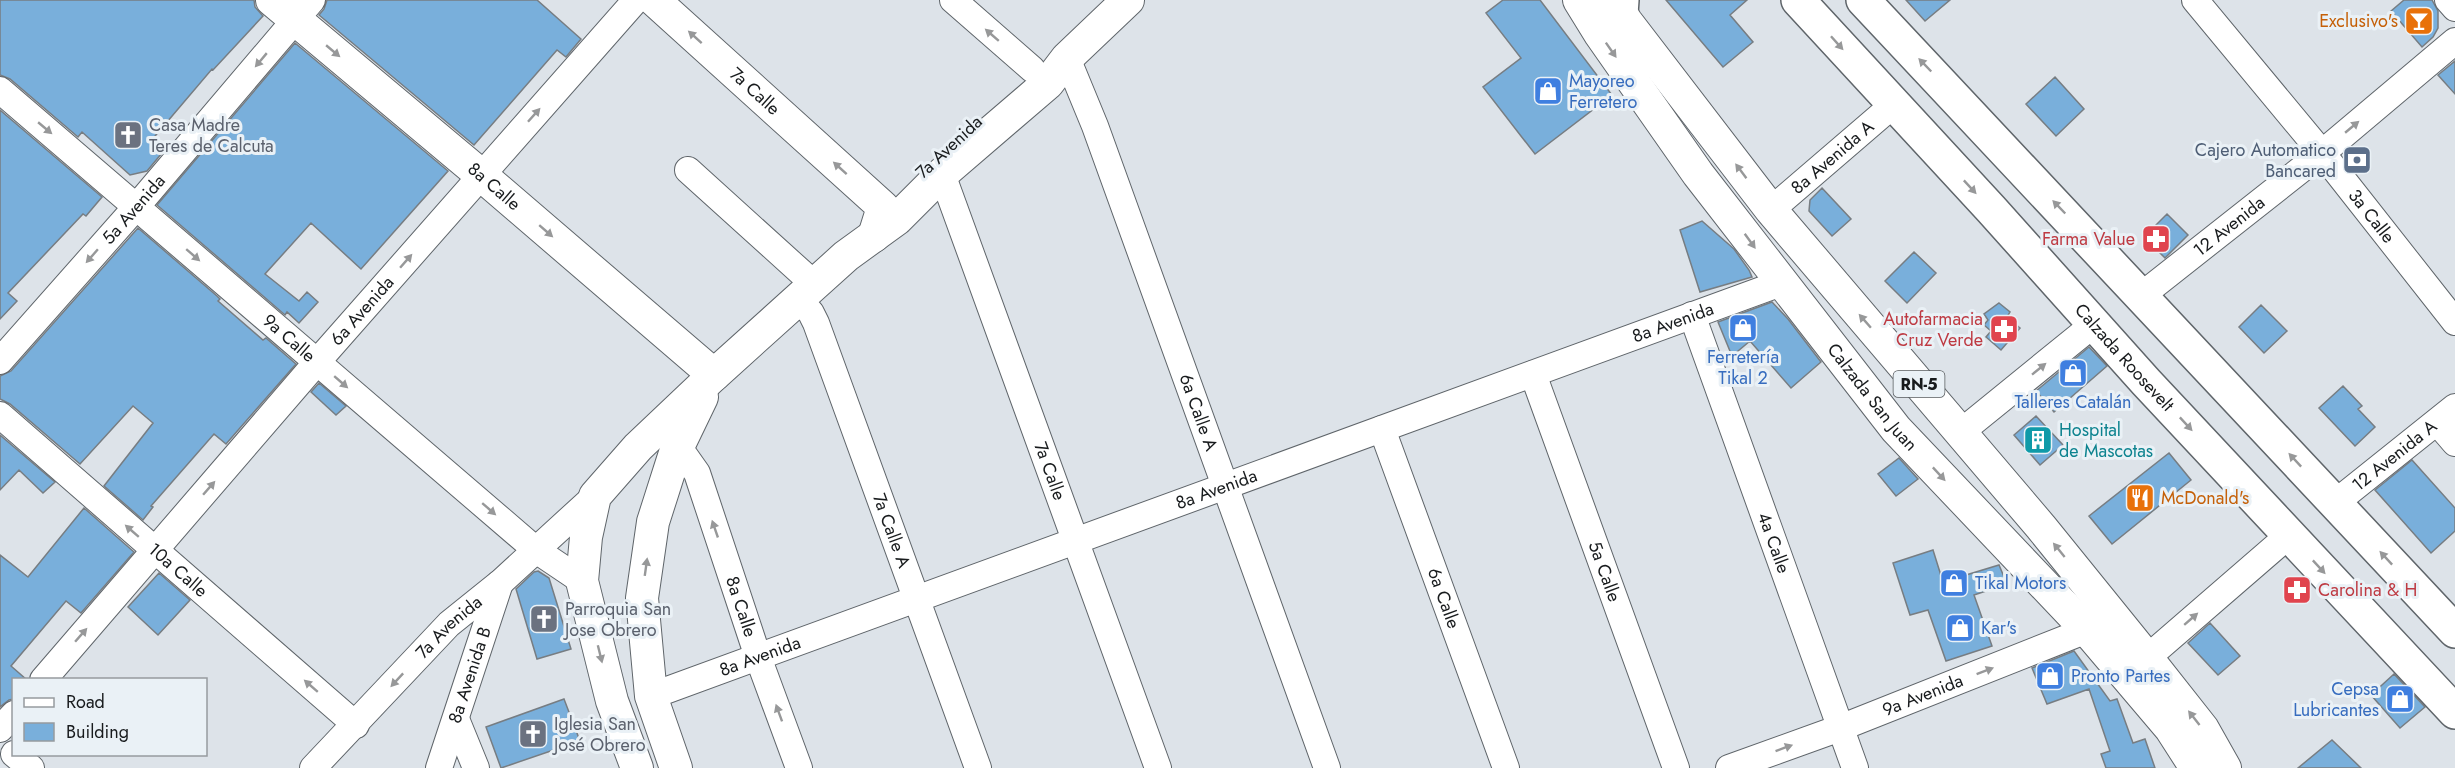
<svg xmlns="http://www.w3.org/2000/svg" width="2455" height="768" font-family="Jost,sans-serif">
  <rect width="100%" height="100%" fill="#dde3e9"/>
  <path fill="#79afdb" stroke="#777d82" stroke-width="1.5" d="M0,0H254L255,7L263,16L213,70L212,69L150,142L162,153L147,171L130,175L82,132L78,137L10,79L0,75Z
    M327,0H537L581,39L566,57L557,50L474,145L319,15L324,9Z
    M1503,0H1540L1612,95L1535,154L1483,87L1521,58L1486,13Z
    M1666,0H1747L1730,15L1753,42L1723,67Z
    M1906,0H1950L1925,21Z
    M2404,0H2432L2438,11V28L2433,37L2422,47L2391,11Z
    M295,43L448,171L361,269L311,223L265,274L299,301L307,292L318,302L299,323L287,312L285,315L157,205Z
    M2455,61V94L2438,75Z
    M2055,77L2084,109L2056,136L2026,104Z
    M0,110L102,197L86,216L83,214L8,293L17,301L0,319Z
    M1822,188L1851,219L1832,236L1809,211L1810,200Z
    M2167,214L2188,235L2165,258L2144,237Z
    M1702,221L1734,249L1749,270L1752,277L1700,292L1680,230Z
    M138,228L217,296L220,299L218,301L263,340L266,338L296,364L226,444L214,434L151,506L153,507L143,520L104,486L153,423L133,406L80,464L10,404L0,399V376L11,371Z
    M1914,252L1936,273L1907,303L1885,281Z
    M1772,302L1788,319L1821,362L1791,388L1750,341L1732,356L1718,322Z
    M1999,303L2010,312L2007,317L2020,328L2001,350L1986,337L1991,331L1984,325L1988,320L1984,314Z
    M2261,305L2287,331L2264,353L2239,327Z
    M2089,347L2107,366L2054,412L2036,391Z
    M319,383L346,406L336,415L311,392Z
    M2343,386L2362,406L2358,409L2375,427L2355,446L2319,408Z
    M2036,416L2063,445L2040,465L2014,435Z
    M0,435L55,482L43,493L19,470L0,490Z
    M2169,453L2191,480L2112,544L2089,516Z
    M1899,458L1918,479L1896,496L1878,474Z
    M2412,460L2455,508V531L2431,553L2375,490Z
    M84,508L134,552L81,613L66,601L11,666L27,680H14V699L9,700L0,707V555L28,577Z
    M1933,550L1943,582L1999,565L2007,584L1974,595L1992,646L1946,661L1928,610L1910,615L1893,563Z
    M538,571L549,578L571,649L537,659L516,589L534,572Z
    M159,573L190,600L158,635L128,607Z
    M2210,623L2240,656L2218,675L2188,643Z
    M2074,651L2110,701L2117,699L2133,743L2145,739L2155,768H2106L2101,754L2110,751L2089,689L2047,704L2032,668Z
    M2394,674L2425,707L2400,728L2371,695Z
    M564,699L580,741L501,768L486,727Z
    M2332,740L2361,768H2298Z"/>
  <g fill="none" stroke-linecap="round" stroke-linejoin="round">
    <g stroke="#5f656a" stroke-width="28">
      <g id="minor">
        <path d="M953,0L1032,69"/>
        <path id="s1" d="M2195,0L2322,153L2455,322"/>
        <path d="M2448,0L2455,8"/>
        <path id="s2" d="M1067,58L1095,126L1327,768"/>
        <path id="s3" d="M0,90L536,550L582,581"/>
        <path d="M688,170L814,284"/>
        <path id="s4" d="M942,174L1158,768"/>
        <path id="s5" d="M1771,210L1893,105"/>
        <path id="s6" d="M2142,295L2322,153L2455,41"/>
        <path id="s7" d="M798,298L811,313L816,323L978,768"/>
        <path id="s8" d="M1692,315L1855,768"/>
        <path id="s9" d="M0,361L137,206L312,0"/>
        <path id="s10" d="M1533,374L1676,768"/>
        <path id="s11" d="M0,415L356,725"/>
        <path d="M2437,422L2455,443"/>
        <path id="s12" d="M1382,429L1506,768"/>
        <path d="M1961,432L2094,324"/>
        <path id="s13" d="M675,453L685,456L697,473L758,657L799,768"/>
        <path id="s14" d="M2335,503L2455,407"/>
        <path d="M2147,658L2289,535"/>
        <path id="s15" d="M43,680L317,362L636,0"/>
        <path id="s16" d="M651,696L1781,283"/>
        <path d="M456,719L476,768"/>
        <path d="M0,729L14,714"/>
        <path d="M14,754L31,768"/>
        <path id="s17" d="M313,768L449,624L500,583L595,496"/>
        <path id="s18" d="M439,768L500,583"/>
        <path id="s19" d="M1729,768L1840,728L2087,630L2099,617"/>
      </g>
    </g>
    <g stroke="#5f656a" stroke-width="34">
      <g id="major">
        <path id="s20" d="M272,0L481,175L714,375"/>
        <path id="s21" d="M654,0L883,207L874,236"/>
        <path id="s22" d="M1579,0L1600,34L1698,174L1896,429L2087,630L2171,729L2196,768"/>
        <path d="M1613,0L1626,21L1771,210L2041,527L2147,658L2203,729L2225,768"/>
        <path d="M637,768L612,701L582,581L586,537L595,496L638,447L714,375L846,256L897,219L942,174L1048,83L1067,58L1128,0"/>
        <path d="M676,768L651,696L642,598L653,522L661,497L675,453L702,397"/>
      </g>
    </g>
    <g stroke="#5f656a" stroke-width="36">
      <g id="highway">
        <path id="s23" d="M1798,0L1991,209L2146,382L2455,712"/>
        <path d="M1863,0L2455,631"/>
        <path d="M1621,14L1622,0"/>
      </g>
    </g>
    <use href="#minor" stroke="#fff" stroke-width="26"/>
    <use href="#major" stroke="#fff" stroke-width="32"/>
    <use href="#highway" stroke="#fff" stroke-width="33"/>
  </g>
  <defs><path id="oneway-solid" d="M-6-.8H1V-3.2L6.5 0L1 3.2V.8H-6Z" transform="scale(1.5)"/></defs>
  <g fill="#979899">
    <use href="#oneway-solid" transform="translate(992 35) rotate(-139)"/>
    <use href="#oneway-solid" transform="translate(695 37) rotate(-138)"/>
    <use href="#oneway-solid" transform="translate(1837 43) rotate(48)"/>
    <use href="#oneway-solid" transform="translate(1611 50) rotate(55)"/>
    <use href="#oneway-solid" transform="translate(333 51) rotate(40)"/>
    <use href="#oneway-solid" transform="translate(261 60) rotate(130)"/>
    <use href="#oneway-solid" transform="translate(1925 65) rotate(-134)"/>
    <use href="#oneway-solid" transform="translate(534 115) rotate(-48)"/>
    <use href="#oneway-solid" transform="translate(2352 127) rotate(-40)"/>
    <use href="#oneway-solid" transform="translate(45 128) rotate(40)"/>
    <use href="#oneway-solid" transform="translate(840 168) rotate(-138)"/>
    <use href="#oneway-solid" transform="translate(1741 171) rotate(-127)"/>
    <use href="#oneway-solid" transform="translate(1970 187) rotate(47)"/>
    <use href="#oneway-solid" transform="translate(2059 207) rotate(-134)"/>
    <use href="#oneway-solid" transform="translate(546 231) rotate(41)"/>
    <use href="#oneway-solid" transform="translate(1750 241) rotate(54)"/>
    <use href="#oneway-solid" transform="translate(193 255) rotate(41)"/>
    <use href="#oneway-solid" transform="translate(92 256) rotate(131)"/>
    <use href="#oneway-solid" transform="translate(406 261) rotate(-49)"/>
    <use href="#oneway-solid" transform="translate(1865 321) rotate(-131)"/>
    <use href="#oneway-solid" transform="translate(2039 369) rotate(-39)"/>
    <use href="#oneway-solid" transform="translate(341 382) rotate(41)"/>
    <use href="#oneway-solid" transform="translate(2186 424) rotate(47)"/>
    <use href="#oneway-solid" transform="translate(2295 460) rotate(-133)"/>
    <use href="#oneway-solid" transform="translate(1939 474) rotate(47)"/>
    <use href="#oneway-solid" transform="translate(209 488) rotate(-49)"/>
    <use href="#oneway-solid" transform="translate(489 509) rotate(41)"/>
    <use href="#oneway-solid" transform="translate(715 529) rotate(-109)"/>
    <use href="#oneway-solid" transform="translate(132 531) rotate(-139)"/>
    <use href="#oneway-solid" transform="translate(2059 550) rotate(-129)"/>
    <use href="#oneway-solid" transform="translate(2386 558) rotate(-133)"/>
    <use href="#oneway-solid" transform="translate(646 567) rotate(-82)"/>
    <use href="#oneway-solid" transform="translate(2319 567) rotate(47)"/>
    <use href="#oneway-solid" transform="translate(2191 619) rotate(-41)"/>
    <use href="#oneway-solid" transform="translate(81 635) rotate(-49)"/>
    <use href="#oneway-solid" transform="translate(600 654) rotate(76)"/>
    <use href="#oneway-solid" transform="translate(1985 671) rotate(-21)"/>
    <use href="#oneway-solid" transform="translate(397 680) rotate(133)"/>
    <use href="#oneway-solid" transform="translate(311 686) rotate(-139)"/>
    <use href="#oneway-solid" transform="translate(779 713) rotate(-110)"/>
    <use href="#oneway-solid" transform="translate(2194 718) rotate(-128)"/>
    <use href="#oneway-solid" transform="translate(1784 748) rotate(-20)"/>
  </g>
  <defs>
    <g id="bar-square" transform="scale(1.5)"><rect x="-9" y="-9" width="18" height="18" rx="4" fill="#e8710a" stroke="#eaf1f6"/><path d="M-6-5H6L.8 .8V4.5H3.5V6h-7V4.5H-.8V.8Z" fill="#fff"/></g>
    <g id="shop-square" transform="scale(1.5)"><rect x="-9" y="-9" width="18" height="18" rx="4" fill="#3f7fe0" stroke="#eaf1f6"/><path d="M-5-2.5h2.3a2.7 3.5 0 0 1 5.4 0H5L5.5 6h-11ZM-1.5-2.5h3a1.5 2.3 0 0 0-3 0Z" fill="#fff"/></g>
    <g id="church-square" transform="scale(1.5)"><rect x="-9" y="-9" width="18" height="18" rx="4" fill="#6b7280" stroke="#eaf1f6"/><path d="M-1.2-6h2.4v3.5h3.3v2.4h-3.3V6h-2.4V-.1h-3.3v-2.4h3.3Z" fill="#fff"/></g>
    <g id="bank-square" transform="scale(1.5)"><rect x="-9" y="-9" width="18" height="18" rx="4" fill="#5c6f8a" stroke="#eaf1f6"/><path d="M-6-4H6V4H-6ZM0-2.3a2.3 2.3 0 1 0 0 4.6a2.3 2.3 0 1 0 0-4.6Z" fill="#fff"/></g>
    <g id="pharmacy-square" transform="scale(1.5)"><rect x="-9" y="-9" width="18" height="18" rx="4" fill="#e0444e" stroke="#eaf1f6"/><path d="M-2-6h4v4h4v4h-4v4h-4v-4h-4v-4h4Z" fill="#fff"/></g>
    <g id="building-square" transform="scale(1.5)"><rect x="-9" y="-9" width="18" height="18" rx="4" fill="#0f9aa8" stroke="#eaf1f6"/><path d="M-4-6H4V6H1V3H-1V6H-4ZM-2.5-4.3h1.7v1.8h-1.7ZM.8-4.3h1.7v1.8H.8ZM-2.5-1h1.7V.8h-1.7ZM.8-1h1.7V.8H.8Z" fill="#fff"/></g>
    <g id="restaurant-square" transform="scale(1.5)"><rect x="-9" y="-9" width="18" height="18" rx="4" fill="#e8710a" stroke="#eaf1f6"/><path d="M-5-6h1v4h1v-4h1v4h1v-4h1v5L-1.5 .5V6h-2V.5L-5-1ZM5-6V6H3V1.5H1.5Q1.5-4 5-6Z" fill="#fff"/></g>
  </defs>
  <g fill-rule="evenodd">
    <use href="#bar-square" x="2419" y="21"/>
    <use href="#shop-square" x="1548" y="91"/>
    <use href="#church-square" x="128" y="135"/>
    <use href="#bank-square" x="2357" y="160"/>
    <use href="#pharmacy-square" x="2156" y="239"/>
    <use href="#shop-square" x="1743" y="328"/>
    <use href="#pharmacy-square" x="2004" y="329"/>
    <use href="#shop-square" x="2073" y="373"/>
    <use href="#building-square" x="2038" y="440"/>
    <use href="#restaurant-square" x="2140" y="498"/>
    <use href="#shop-square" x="1954" y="583"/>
    <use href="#pharmacy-square" x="2297" y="590"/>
    <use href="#church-square" x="544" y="619"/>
    <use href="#shop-square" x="1960" y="628"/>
    <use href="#shop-square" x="2050" y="676"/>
    <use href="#shop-square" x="2400" y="699"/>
    <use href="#church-square" x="533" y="734"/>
  </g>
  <g text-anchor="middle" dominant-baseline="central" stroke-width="6" stroke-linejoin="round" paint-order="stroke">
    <rect fill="#eaf1f6" stroke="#575b5e" stroke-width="1.5" x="1893.5" y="371" width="51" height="26" rx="4.5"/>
    <g font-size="16" font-weight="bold" fill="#181b1d">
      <text x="1919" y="384">RN-5</text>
    </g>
    <g font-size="18" fill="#c56008" stroke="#eaf1f6" text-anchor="end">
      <text x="2398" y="21">Exclusivo's</text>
      <text x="2161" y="498" text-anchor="start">McDonald's</text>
    </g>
    <g font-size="18" fill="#366cbe" stroke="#eaf1f6" text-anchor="start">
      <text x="1569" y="81">Mayoreo<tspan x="1569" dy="21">Ferretero</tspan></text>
      <text x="1743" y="357" text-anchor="middle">Ferretería<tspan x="1743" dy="21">Tikal 2</tspan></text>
      <text x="2073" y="402" text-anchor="middle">Talleres Catalán</text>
      <text x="1975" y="583">Tikal Motors</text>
      <text x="1981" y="628">Kar's</text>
      <text x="2071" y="676">Pronto Partes</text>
      <text x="2379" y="689" text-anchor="end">Cepsa<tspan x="2379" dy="21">Lubricantes</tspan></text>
    </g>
    <g font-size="18" fill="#181b1d" stroke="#eaf1f6">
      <text stroke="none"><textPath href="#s21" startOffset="136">7a Calle</textPath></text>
      <text transform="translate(949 147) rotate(-43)">7a Avenida</text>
      <text stroke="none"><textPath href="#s5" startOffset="81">8a Avenida A</textPath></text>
      <text stroke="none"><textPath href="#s20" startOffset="290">8a Calle</textPath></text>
      <text stroke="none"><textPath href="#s9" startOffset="202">5a Avenida</textPath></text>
      <text stroke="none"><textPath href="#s1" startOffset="279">3a Calle</textPath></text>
      <text stroke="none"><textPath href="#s6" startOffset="111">12 Avenida</textPath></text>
      <text stroke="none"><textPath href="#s15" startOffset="488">6a Avenida</textPath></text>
      <text stroke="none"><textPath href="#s16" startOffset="1088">8a Avenida</textPath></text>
      <text stroke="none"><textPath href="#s3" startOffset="381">9a Calle</textPath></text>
      <text stroke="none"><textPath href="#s23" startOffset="484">Calzada Roosevelt</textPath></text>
      <text stroke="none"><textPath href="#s22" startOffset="494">Calzada San Juan</textPath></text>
      <text stroke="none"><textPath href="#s2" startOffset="378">6a Calle A</textPath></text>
      <text stroke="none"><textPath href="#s14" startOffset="76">12 Avenida A</textPath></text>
      <text stroke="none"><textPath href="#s4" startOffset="316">7a Calle</textPath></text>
      <text stroke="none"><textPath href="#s16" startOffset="602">8a Avenida</textPath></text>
      <text stroke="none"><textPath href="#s7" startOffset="252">7a Calle A</textPath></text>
      <text stroke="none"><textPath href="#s8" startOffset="242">4a Calle</textPath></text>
      <text stroke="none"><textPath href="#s11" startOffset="236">10a Calle</textPath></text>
      <text stroke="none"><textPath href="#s10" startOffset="210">5a Calle</textPath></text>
      <text stroke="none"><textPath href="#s12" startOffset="180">6a Calle</textPath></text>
      <text stroke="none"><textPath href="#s13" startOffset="172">8a Calle</textPath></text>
      <text stroke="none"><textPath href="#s17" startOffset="196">7a Avenida</textPath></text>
      <text stroke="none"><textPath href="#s16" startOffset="116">8a Avenida</textPath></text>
      <text stroke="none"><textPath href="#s18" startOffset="98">8a Avenida B</textPath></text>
      <text stroke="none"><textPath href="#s19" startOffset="207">9a Avenida</textPath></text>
    </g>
    <g font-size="18" fill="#5b616d" stroke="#eaf1f6" text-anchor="start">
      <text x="149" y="125">Casa Madre<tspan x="149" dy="21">Teres de Calcuta</tspan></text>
      <text x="565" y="609">Parroquia San<tspan x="565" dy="21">Jose Obrero</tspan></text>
      <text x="554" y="724">Iglesia San<tspan x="554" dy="21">José Obrero</tspan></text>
    </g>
    <g font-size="18" fill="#4e5e75" stroke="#eaf1f6" text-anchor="end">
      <text x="2336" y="150">Cajero Automatico<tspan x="2336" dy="21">Bancared</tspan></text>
    </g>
    <g font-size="18" fill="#be3a42" stroke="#eaf1f6" text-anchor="end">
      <text x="2135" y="239">Farma Value</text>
      <text x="1983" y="319">Autofarmacia<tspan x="1983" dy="21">Cruz Verde</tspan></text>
      <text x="2318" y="590" text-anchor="start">Carolina &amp; H</text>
    </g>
    <g font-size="18" fill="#0d838f" stroke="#eaf1f6" text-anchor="start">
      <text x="2059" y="430">Hospital<tspan x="2059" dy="21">de Mascotas</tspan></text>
    </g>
  </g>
  <rect x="12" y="678" width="195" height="78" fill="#eaf1f6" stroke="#969b9f" stroke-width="1.5"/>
  <rect x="24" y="698" width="30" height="9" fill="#ffffff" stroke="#969b9f" stroke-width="1.5"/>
  <text x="66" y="708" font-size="18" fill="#181b1d">Road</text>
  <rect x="24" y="723" width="30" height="18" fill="#79afdb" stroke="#969b9f" stroke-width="1.5"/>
  <text x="66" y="738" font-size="18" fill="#181b1d">Building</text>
</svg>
